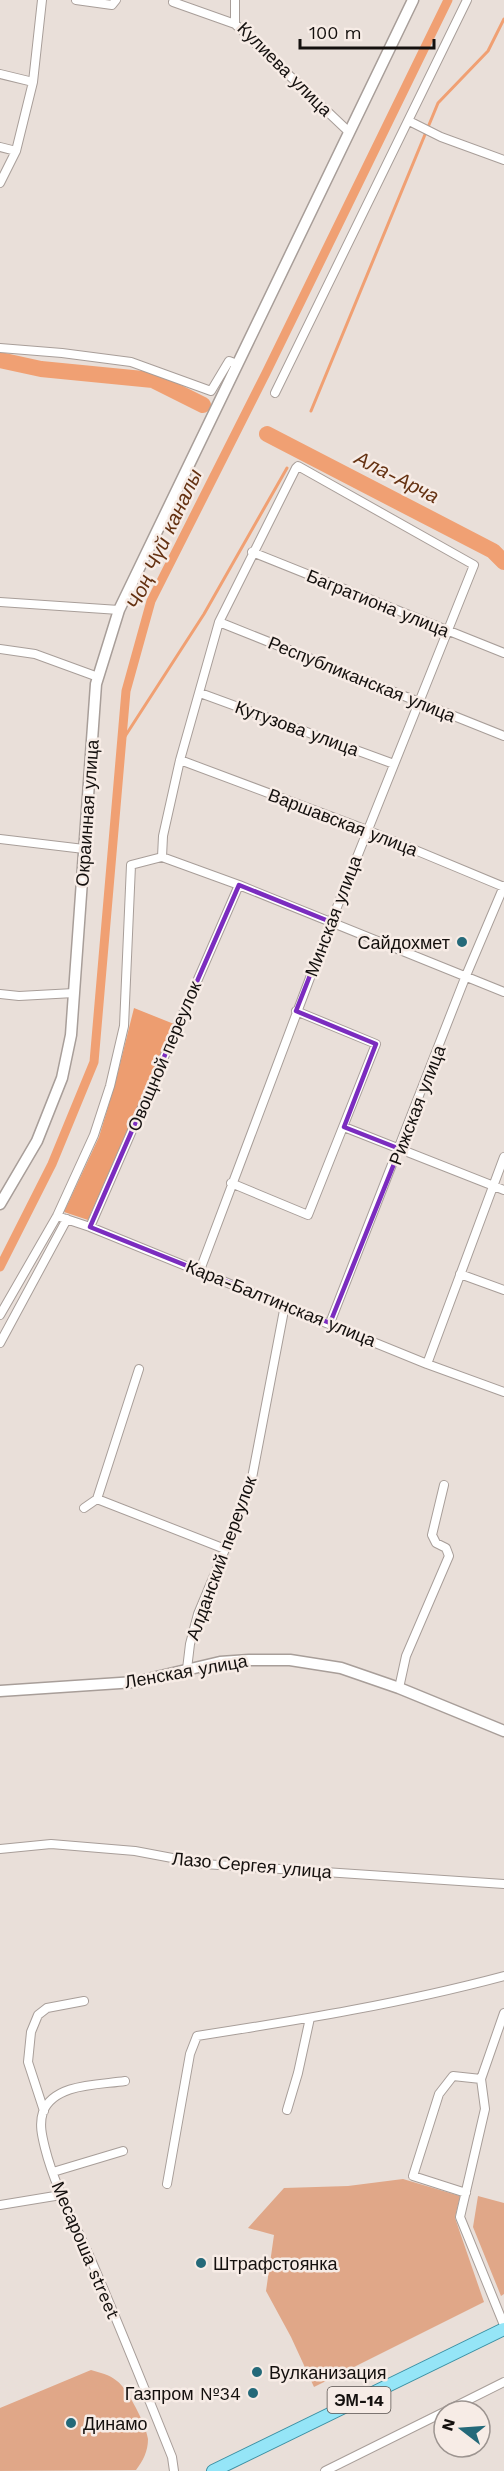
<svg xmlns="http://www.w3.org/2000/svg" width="504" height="2471" font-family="'Work Sans',sans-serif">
  <rect width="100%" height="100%" fill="#e9dfd9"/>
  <path fill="#e0a788" d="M403,2179L460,2196L455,2218L484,2302L314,2387L291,2337L266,2291L274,2235L248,2228L284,2188L348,2186Z
    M478,2196L504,2203V2294L501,2296L473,2227Z
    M91,2370C100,2373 109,2374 117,2381C128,2389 146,2425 148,2439C148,2451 143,2461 136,2470L0,2471V2408Z"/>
  <path fill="#ed9d70" d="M134,1008L174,1024L88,1220L64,1212L99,1137L115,1084Z"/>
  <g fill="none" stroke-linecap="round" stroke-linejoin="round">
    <path stroke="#f0a073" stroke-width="3" d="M311,411L438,103L488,51L504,19
      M122,741L204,614L287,468"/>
    <path stroke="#f0a073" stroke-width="9" d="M0,1267L52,1164L94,1062L126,691L151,601L266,373L448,0"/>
    <path stroke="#f0a073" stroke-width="16" d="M0,360L41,369L153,380L203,405
      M267,434L493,551L504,562"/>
    <g stroke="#a89e99" stroke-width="10">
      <path id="street" d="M76,0L112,5L116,0
        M235,0V24L349,132
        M173,2L235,24
        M0,74L33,82
        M409,121L441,137L504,160
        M0,147L16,151
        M0,183L16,151L33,82L42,0
        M0,348L62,353L131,362L211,391L229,361L237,364
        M275,393L467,0
        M252,552L504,653
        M0,602L119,610
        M219,622L504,736
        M0,649L35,654L98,677
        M200,693L394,764
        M180,760L367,830L504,887
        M0,839L84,849
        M162,857L163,836L180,760L219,622L296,468L298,466L474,565L331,922L200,1270
        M162,857L239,885L504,992
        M0,994L19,996L74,993
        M344,1127L504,1190
        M231,1183L308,1215L376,1044L296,1011
        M57,1216L90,1227L427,1364L504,1392
        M90,1227L239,885
        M460,1274L504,1290
        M0,1315L57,1216L94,1135L110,1086L124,1026L131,865L162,857
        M330,1323L465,978L504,886
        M0,1343L67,1219
        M427,1364L504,1157
        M97,1499L225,1549
        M84,1508L97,1499L139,1369
        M187,1669L190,1644L198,1614L236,1523L252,1478L285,1305
        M399,1688L406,1656L449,1556L446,1548L436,1543L432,1535L444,1485
        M0,1849L51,1844L135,1851L204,1864L504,1884
        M504,2013L481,2079L485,2109L460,2217L504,2325
        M125,2081C100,2085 54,2083 43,2112C39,2124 42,2136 45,2148C55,2188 76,2225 92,2262C120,2327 146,2392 172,2457L174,2471
        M287,2110L298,2073L310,2018
        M44,2111L28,2062L31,2032L38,2015L47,2008L84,2001
        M53,2172L123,2151
        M167,2184L190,2054L197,2036C300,2020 403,2003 504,1976
        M466,2193L413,2176L439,2094L453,2076L481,2079
        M0,2205L61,2195
        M446,2411L504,2382
        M325,2471L444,2412"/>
    </g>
    <g stroke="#a89e99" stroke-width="13">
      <path id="secondary" d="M0,1204L37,1141L62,1078L71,1035L96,684L119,610L413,0
        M0,1691L135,1682L220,1662L249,1660H290L341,1668L399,1688L504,1731"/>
    </g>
    <g stroke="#3a8fa2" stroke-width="14">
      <path id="primary" d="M213,2471L504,2329"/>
    </g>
    <use href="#street" stroke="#fff" stroke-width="8"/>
    <use href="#secondary" stroke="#fff" stroke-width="10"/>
    <use href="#primary" stroke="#95e5f7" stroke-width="12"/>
  </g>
  <path fill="none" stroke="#7b2cbf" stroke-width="4.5" stroke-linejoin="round" d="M239,885L331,922L296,1011L376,1044L344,1127L400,1149L330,1323L90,1227Z"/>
  <g fill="#246979" stroke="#f7ece6" stroke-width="2">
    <circle cx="462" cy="942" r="6"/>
    <circle cx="201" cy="2263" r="6"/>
    <circle cx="257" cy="2372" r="6"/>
    <circle cx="253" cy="2393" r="6"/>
    <circle cx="71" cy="2423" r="6"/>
  </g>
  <g text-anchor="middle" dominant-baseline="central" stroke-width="5" stroke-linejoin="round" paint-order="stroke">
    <rect fill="#f7ece6" stroke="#58524f" stroke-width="1.5" x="327.5" y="2387" width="63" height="26" rx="4.5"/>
    <g font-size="16" font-weight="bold" fill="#14100e">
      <text x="359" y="2400">ЭМ-14</text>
    </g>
    <g font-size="18" fill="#14100e" stroke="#f7ece6">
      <text transform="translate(285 69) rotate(45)">Кулиева улица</text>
      <text transform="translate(378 603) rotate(22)">Багратиона улица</text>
      <text transform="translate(362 679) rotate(22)">Республиканская улица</text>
      <text transform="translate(297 728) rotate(20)">Кутузова улица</text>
      <text transform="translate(87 813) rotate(-86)">Окраинная улица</text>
      <text transform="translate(343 822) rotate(21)">Варшавская улица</text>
      <text transform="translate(333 916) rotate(-69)">Минская улица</text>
      <text transform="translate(164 1056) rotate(-67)">Овощной переулок</text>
      <text transform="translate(417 1105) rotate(-69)">Рижская улица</text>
      <text transform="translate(281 1303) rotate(22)">Кара-Балтинская улица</text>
      <text transform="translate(221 1558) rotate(-70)">Алданский переулок</text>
      <text transform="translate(186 1671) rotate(-10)">Ленская улица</text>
      <text transform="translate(252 1865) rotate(5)">Лазо Сергея улица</text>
      <text transform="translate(86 2250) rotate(67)">Месароша street</text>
    </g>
    <g font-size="18" fill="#14100e" stroke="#f7ece6" text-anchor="start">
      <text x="450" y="942" text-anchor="end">Сайдохмет</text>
      <text x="213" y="2263">Штрафстоянка</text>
      <text x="269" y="2372">Вулканизация</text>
      <text x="241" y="2393" text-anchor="end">Газпром №34</text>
      <text x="83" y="2423">Динамо</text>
    </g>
    <g font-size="20" font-style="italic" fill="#643111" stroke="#f7ece6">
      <text transform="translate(397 477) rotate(27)">Ала-Арча</text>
      <text transform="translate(164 539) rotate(-65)">Чоң Чүй каналы</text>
    </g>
  </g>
  <g transform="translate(462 2429) rotate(287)"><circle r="28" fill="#f7ece6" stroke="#9c9490" stroke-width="1.5"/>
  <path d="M0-4.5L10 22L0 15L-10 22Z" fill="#246979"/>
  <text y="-9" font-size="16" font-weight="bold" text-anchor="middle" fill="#14100e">N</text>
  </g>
  <path d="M300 39v9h134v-9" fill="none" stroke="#14100e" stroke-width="3"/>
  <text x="309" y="39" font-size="18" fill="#14100e" stroke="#f7ece6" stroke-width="4.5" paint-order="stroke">100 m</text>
</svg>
